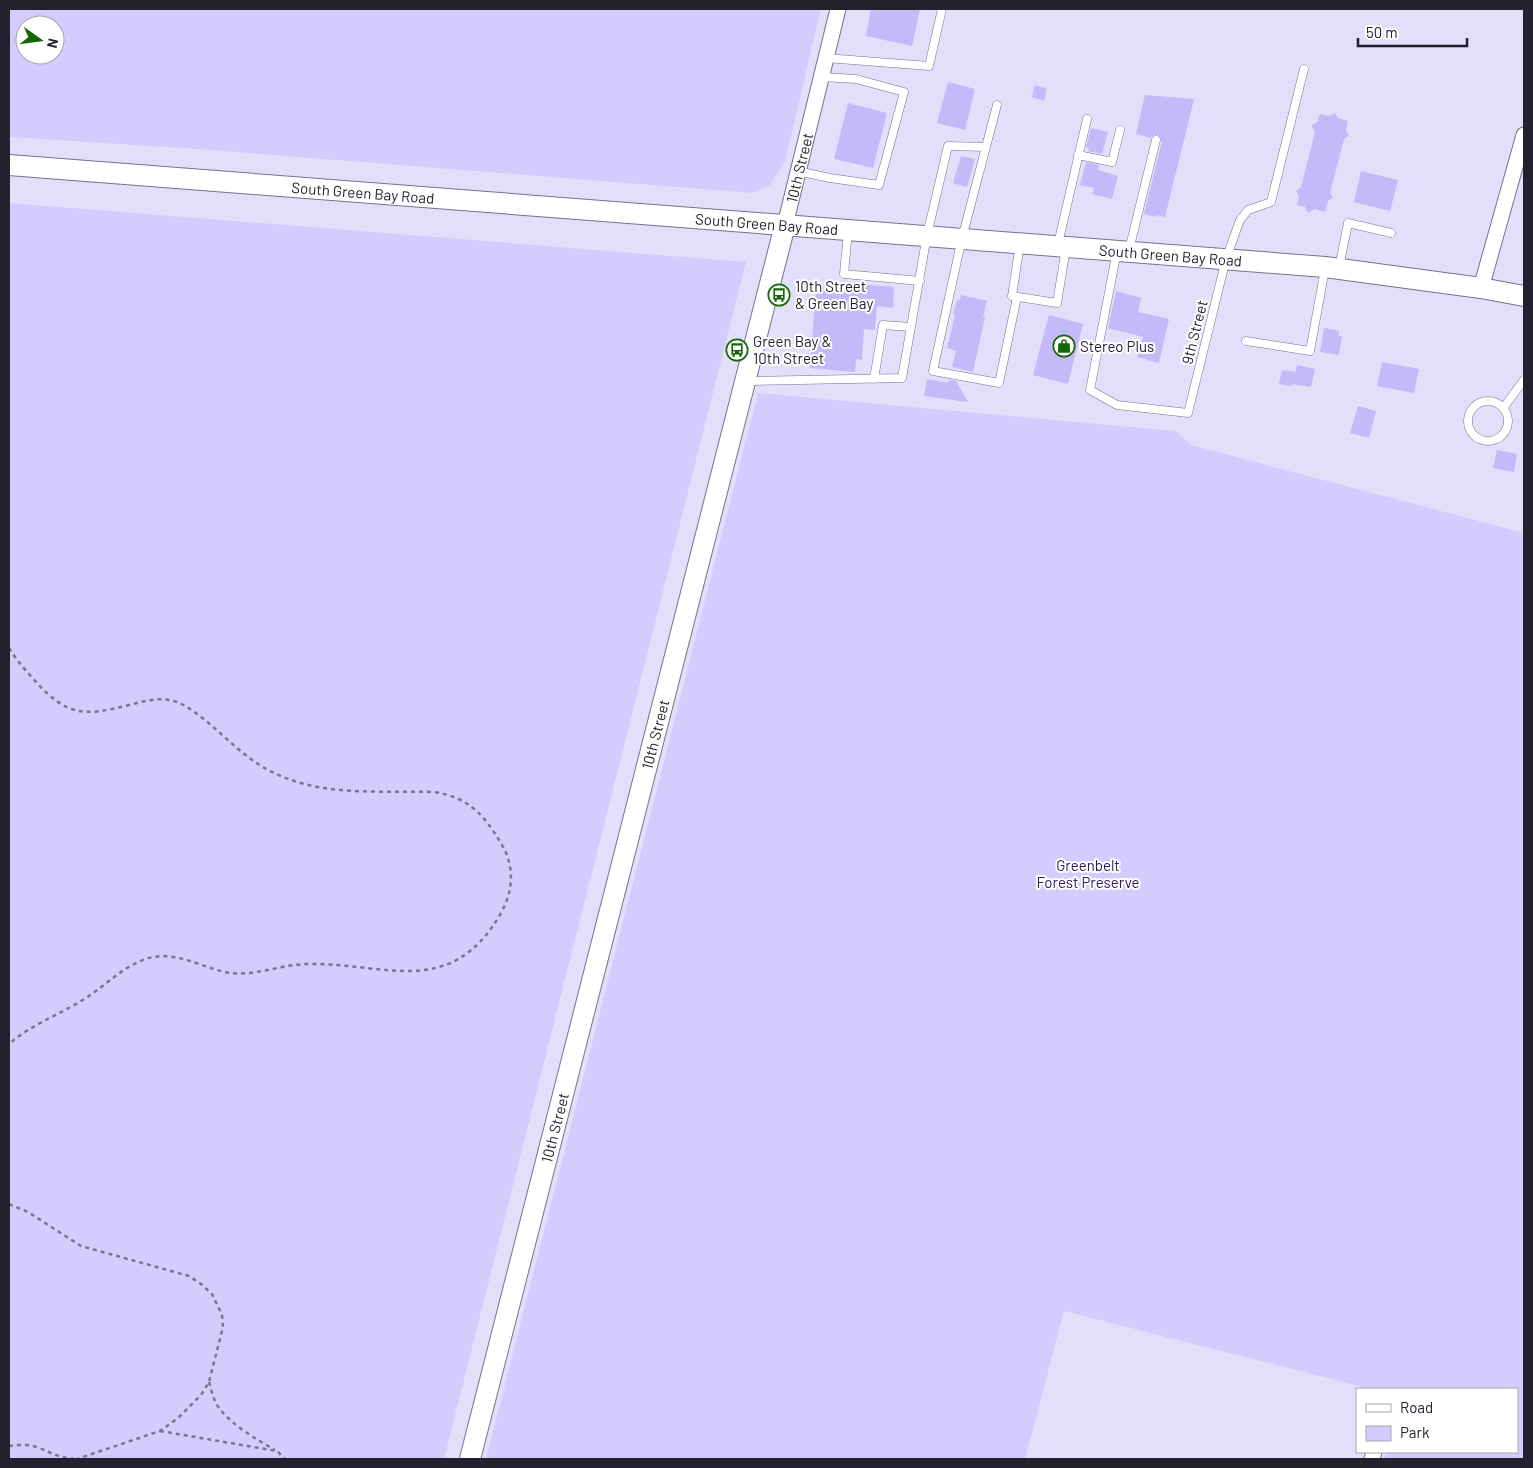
<svg xmlns="http://www.w3.org/2000/svg" width="1533" height="1468" font-family="Barlow,sans-serif">
  <rect width="100%" height="100%" fill="#e2dffb"/>
  <path fill="#d3ccfd" fill-rule="evenodd" d="M9,9H821L785,161L770,185L753,193L198,149L9,137ZM25,25H55V55H25Z
    M9,203L746,262L444,1459H9Z
    M758,393L1175,431L1191,445L1524,533V1459H1384L1386,1452H1517V1389H1371L1064,1311L1025,1459H486Z"/>
  <path fill="#c4baf9" d="M871,9H920L912,46L866,36Z
    M948,82L975,89L965,130L937,123Z
    M1035,85L1047,89L1044,101L1032,97Z
    M1145,95L1194,99L1165,217L1156,215V217L1144,214L1162,141L1158,135H1154L1151,138L1136,134Z
    M848,103L887,113L873,168L834,159Z
    M1335,113L1338,118L1348,121L1346,130L1349,136L1344,139L1330,193L1333,198L1328,201L1325,212L1314,209L1308,213L1305,207L1297,205L1299,197L1296,191L1301,187L1315,132L1311,126L1317,122L1320,114L1329,116Z
    M1091,128L1108,132L1102,154L1088,151L1089,148L1086,147Z
    M961,156L975,159L967,187L953,183Z
    M1086,162L1099,165L1098,170L1118,176L1112,199L1092,194L1094,188L1080,185Z
    M1361,171L1398,180L1390,211L1354,202Z
    M846,283L894,287L893,308L877,306L875,330L864,329L862,360L856,359L855,372L810,368L816,286L846,288Z
    M1116,291L1141,298L1138,312L1169,319L1159,363L1137,357L1143,337L1108,328Z
    M961,295L987,301L983,317H985L973,372L952,367L956,351L947,348L955,315L953,314L957,300H960Z
    M1049,315L1083,324L1068,384L1033,375Z
    M1324,328L1339,331V336H1342L1339,355L1320,352Z
    M1382,362L1419,369L1414,393L1377,386Z
    M1297,365L1315,369L1311,387L1292,384L1291,386L1279,384L1282,370L1296,372Z
    M927,379L948,383L949,380L956,381L968,402L924,396Z
    M1358,406L1376,411L1369,438L1350,433Z
    M1497,450L1517,454L1514,472L1493,468Z"/>
  <g fill="none" stroke-linecap="round" stroke-linejoin="round">
    <g stroke="#757190" stroke-width="9">
      <path id="lane" d="M826,58L929,66L942,9
        M997,105L962,238L933,371L999,383L1017,297
        M1078,155L1112,162L1120,130
        M797,171L830,178L879,185L904,92L856,79L822,77
        M848,232L844,274L920,281
        M1020,244L1012,296L1057,303L1066,248
        M1058,244L1087,119
        M1129,250L1156,140
        M1117,251L1090,390L1117,405L1188,413L1226,259L1240,220L1248,210L1271,202L1304,69
        M1339,268L1348,223L1391,233
        M1246,341L1310,351L1325,269
        M874,379L883,325L911,327
        M747,381L902,378L927,235L948,146L986,147
        M1468 421a20 20 0 1 1 40 0a20 20 0 1 1-40 0Z
        M1504,407L1524,380"/>
    </g>
    <g stroke="#757190" stroke-width="17">
      <g id="street">
        <path id="s1" d="M785,225L838,9"/>
        <path d="M1481,288L1524,135"/>
        <path d="M1372,1459L1374,1452"/>
      </g>
    </g>
    <g stroke="#757190" stroke-width="22">
      <g id="secondary">
        <path id="s2" d="M9,165L1325,267L1481,288L1524,296"/>
        <path id="s3" d="M470,1459L785,225"/>
      </g>
    </g>
    <path stroke="#79778a" stroke-width="2.5" stroke-dasharray="4 4" stroke-linecap="butt" d="M9,648C17,661 27,672 37,683C68,717 86,716 129,705C145,701 160,696 177,702C202,712 231,746 255,762C310,799 372,790 434,792C469,797 485,816 502,845C515,867 513,892 501,913C451,1000 387,963 309,964C282,964 256,976 230,973C205,969 179,952 153,957C126,963 109,983 86,998C61,1014 32,1024 9,1044
      M9,1204L28,1212L81,1246L189,1276L201,1284L212,1294L222,1315L223,1327L209,1382L201,1395L178,1418L160,1431L77,1459
      M209,1382C211,1388 212,1395 215,1401C224,1421 256,1439 275,1450
      M160,1431L277,1451L285,1459
      M9,1446C18,1445 28,1444 37,1447C52,1453 59,1458 76,1459"/>
    <use href="#lane" stroke="#fff" stroke-width="8"/>
    <use href="#street" stroke="#fff" stroke-width="15"/>
    <use href="#secondary" stroke="#fff" stroke-width="20"/>
  </g>
  <defs>
    <g id="bus-ring" transform="scale(1.125)"><circle r="9.5" fill="#fff" stroke="#166708" stroke-width="1.5"/><path d="M-5-6H5V4H4V6H2V4H-2V6H-4V4H-5ZM-3.5-4V0h7V-4ZM-3.5 1.2v1.5H-2V1.2ZM2 1.2v1.5H3.5V1.2Z" fill="#166708"/></g>
    <g id="shop-ring" transform="scale(1.125)"><circle r="9.5" fill="#fff" stroke="#166708" stroke-width="1.5"/><path d="M-5-2.5h2.3a2.7 3.5 0 0 1 5.4 0H5L5.5 6h-11ZM-1.5-2.5h3a1.5 2.3 0 0 0-3 0Z" fill="#166708"/></g>
  </defs>
  <g fill-rule="evenodd">
    <use href="#bus-ring" x="779" y="295"/>
    <use href="#shop-ring" x="1064" y="346"/>
    <use href="#bus-ring" x="737" y="350"/>
  </g>
  <g text-anchor="middle" dominant-baseline="central" stroke-width="4" stroke-linejoin="round" paint-order="stroke">
    <g font-size="15" fill="#23212e" stroke="#fff">
      <text stroke="none"><textPath href="#s1" startOffset="59">10th Street</textPath></text>
      <text stroke="none"><textPath href="#s2" startOffset="355">South Green Bay Road</textPath></text>
      <text stroke="none"><textPath href="#s2" startOffset="760">South Green Bay Road</textPath></text>
      <text stroke="none"><textPath href="#s2" startOffset="1165">South Green Bay Road</textPath></text>
      <text transform="translate(1194 332) rotate(-76)">9th Street</text>
      <text stroke="none"><textPath href="#s3" startOffset="748">10th Street</textPath></text>
      <text stroke="none"><textPath href="#s3" startOffset="342">10th Street</textPath></text>
    </g>
    <g font-size="15" fill="#23212e" stroke="#fff" text-anchor="start">
      <text x="795" y="286">10th Street<tspan x="795" dy="17">&amp; Green Bay</tspan></text>
      <text x="753" y="341">Green Bay &amp;<tspan x="753" dy="17">10th Street</tspan></text>
      <text x="1080" y="346">Stereo Plus</text>
    </g>
    <g font-size="15" fill="#2e195f" stroke="#fff">
      <text x="1088" y="865">Greenbelt<tspan x="1088" dy="17">Forest Preserve</tspan></text>
    </g>
  </g>
  <rect width="1533" height="1468" fill="none" stroke="#23212e" stroke-width="20"/>
  <rect x="1356" y="1388" width="162" height="65" fill="#ffffff" stroke="#a7a6ab"/>
  <rect x="1366" y="1404" width="25" height="8" fill="#ffffff" stroke="#a7a6ab"/>
  <text x="1400" y="1413" font-size="15" fill="#23212e">Road</text>
  <rect x="1366" y="1426" width="25" height="15" fill="#d3ccfd" stroke="#a7a6ab"/>
  <text x="1400" y="1438" font-size="15" fill="#23212e">Park</text>
  <g transform="translate(40 40) rotate(104)"><circle r="24" fill="#ffffff" stroke="#a7a6ab"/>
  <path d="M0-4L9 19L0 12L-9 19Z" fill="#166708"/>
  <text y="-8" font-size="14" font-weight="bold" text-anchor="middle" fill="#23212e">N</text>
  </g>
  <path d="M1358 38v8h109v-8" fill="none" stroke="#23212e" stroke-width="2.5"/>
  <text x="1366" y="38" font-size="15" fill="#23212e" stroke="#ffffff" stroke-width="4" paint-order="stroke">50 m</text>
</svg>
